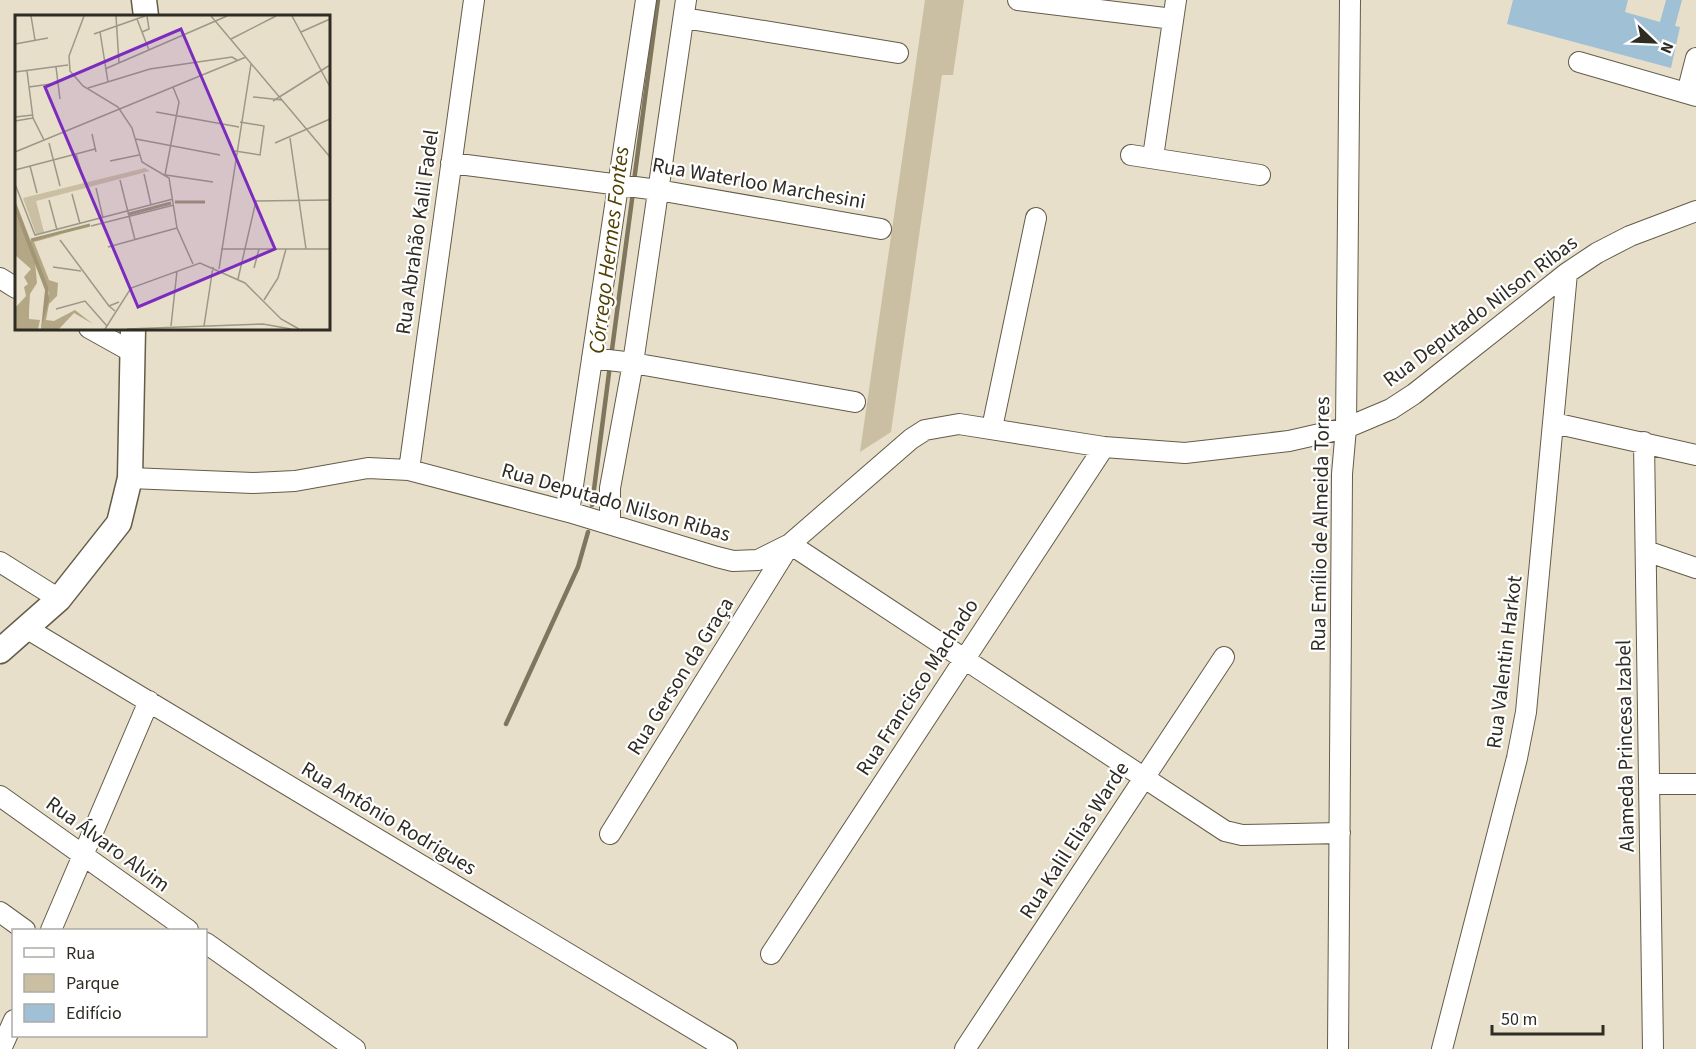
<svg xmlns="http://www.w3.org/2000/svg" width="1696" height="1049" font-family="'Source Sans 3',sans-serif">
  <rect width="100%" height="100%" fill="#e7dfca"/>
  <path fill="#cabfa2" d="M925,0H964L953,75H942L891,432L860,452Z"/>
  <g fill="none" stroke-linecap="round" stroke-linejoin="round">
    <path stroke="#7f765d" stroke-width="4.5" d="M634,181L658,0
      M611,357L633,192
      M592,505L610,365
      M506,724L578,567L588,532"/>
  </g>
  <path fill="#9fc0d5" d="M1513,0H1628L1625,12L1660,22L1666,0H1682L1675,26L1680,27L1671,68L1507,24Z"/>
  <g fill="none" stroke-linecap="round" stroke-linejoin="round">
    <g stroke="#635c49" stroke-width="22">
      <path id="minor" d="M1018,0L1173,19
        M684,18L898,53
        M1579,62L1696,96
        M1687,93L1696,58
        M1131,155L1260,175
        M1153,157L1176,0
        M451,163L658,190L881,229
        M0,278L16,288
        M89,328L132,352
        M592,358L633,363L855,402
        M1554,423L1696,455
        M992,428L1036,218
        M1644,442L1653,1049
        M409,470L474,0
        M130,478L253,483L295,481L368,468L409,470L569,512L717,557L733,561L758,560L790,544L911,439L925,430L959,424L1104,447L1185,453L1289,441L1346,428L1391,409L1414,394L1567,273L1597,253L1630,236L1696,211
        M569,512L646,0
        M610,524V488L633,363L686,0
        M790,544L1225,831L1242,835L1340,833
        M1646,551L1696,568
        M0,562L59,599
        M26,628L727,1049
        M1649,784H1696
        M0,796L188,930
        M610,834L789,546
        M0,912L25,930
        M51,930L149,701
        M206,943L355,1049
        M771,954L1104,447
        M1,1049L14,1020
        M965,1049L1224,657
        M1338,1049L1342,474L1346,428L1350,0
        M1442,1049L1517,758L1526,712L1567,273"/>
    </g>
    <g stroke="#635c49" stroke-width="27">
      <path id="major" d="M144,0L146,16
        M0,651L59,599L119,523L130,478L133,328"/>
    </g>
    <use href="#minor" stroke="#fff" stroke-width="20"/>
    <use href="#major" stroke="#fff" stroke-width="24"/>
  </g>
  <g text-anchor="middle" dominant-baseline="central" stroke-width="4.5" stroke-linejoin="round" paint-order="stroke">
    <g font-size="21" fill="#2f2c24" stroke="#fff">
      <text transform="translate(759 183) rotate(10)">Rua Waterloo Marchesini</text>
      <text transform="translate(417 232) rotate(-82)">Rua Abrahão Kalil Fadel</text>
      <text transform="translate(1480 311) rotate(-37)">Rua Deputado Nilson Ribas</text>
      <text transform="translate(616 502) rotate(16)">Rua Deputado Nilson Ribas</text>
      <text transform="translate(1320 524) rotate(-89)">Rua Emílio de Almeida Torres</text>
      <text transform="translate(1504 662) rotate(-83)">Rua Valentin Harkot</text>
      <text transform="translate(680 676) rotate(-58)">Rua Gerson da Graça</text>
      <text transform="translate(917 687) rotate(-57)">Rua Francisco Machado</text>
      <text transform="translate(1625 746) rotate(-91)">Alameda Princesa Izabel</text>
      <text transform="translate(389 818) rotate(31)">Rua Antônio Rodrigues</text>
      <text transform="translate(1074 840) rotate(-57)">Rua Kalil Elias Warde</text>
      <text transform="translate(108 844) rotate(36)">Rua Álvaro Alvim</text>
    </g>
    <g font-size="22" font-style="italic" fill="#503e00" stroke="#fff">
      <text transform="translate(609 250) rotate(-83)">Córrego Hermes Fontes</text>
    </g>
  </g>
  <g transform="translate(15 15)">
    <rect width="315" height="315" fill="#e7dfca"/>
    <path d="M130,153L135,156L21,186L29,217L21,219L8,183Z" fill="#cabfa2"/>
    <path d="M0,197L20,246L22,268L15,279L14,296V304L25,305L23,314H0V293L11,281L9,272L13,269L9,262L16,254L0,240ZM48,219L19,227L34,265L43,268L42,281L34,289L31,305L39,306L60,295L78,309L59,298L44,314H26L34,278L15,226Z" fill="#b3a786"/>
    <path d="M0,185L33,272L34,285L26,314L30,275L0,197Z" fill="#a19575"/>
    <path fill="none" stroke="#a19575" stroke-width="3" d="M160,187H190M114,199L156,188M16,225L75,210"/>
    <path fill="none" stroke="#9d9788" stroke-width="1.5" d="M16,1L20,25M69,1L54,41L55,56L68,71L103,92L117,113L127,147L154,163L162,213L178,249M101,1L104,48M196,1L315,142M277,1L315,72M122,4L134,35M85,17L93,67M127,17L134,14L132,1M286,17L315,4M79,19L130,1M216,24L261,1M0,29L33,23M41,52L45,84M90,54L212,1M12,56L18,103L29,125M0,57L53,50M14,72L43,68M73,73L135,54L217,42L222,45M238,82L267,85M258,86L315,50M141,97L224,112M0,102L18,100M0,106L18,103M77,119L81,137M275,123L291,234M121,124L205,140M34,128L45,171M260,128L315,104M220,136L245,140L249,111L225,107M0,137L231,42M61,139L69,166M95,146L124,140M15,151L22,178M0,155L80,134M129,159L136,190M150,160L164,87L158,72M151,160L198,167M105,165L120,225M0,169L20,220L158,184M81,173L88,203M57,179L65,209M34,185L42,215M76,211L159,190M45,225L94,291M93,232L162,213M206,234H315M38,252L66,256M239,253L244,234M204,254L236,49M223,264L241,186L315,185M249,285L263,263L271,234M41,294L70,286L92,311M100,296L94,291L104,287M156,311L162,256M189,311L198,252M90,314L116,273L185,248L230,268L266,304L284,314M112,314L248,309L276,314"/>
    <path fill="#7b2cbf" fill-opacity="0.15" stroke="#7b2cbf" stroke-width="3" d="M166,14L260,234L123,292L30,72Z"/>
    <rect width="315" height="315" fill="none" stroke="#2f2c24" stroke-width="3"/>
  </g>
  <rect x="12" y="929" width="195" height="108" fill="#ffffff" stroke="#acaba7" stroke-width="1.5"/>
  <rect x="24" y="948" width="30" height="9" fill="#ffffff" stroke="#acaba7" stroke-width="1.5"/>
  <text x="66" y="959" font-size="18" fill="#2f2c24">Rua</text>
  <rect x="24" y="974" width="30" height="18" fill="#cabfa2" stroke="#acaba7" stroke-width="1.5"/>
  <text x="66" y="989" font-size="18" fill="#2f2c24">Parque</text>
  <rect x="24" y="1004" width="30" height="18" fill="#9fc0d5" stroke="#acaba7" stroke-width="1.5"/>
  <text x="66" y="1019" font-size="18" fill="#2f2c24">Edifício</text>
  <g transform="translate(1654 42) rotate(113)" stroke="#ffffff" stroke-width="4.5" paint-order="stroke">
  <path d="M0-4.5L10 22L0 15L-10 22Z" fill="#2f2c24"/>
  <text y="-9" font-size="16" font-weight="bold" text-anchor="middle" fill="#2f2c24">N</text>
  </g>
  <path d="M1492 1025v9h111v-9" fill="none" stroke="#2f2c24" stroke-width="3"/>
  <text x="1501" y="1025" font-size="18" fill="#2f2c24" stroke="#ffffff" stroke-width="4.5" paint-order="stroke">50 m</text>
</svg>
